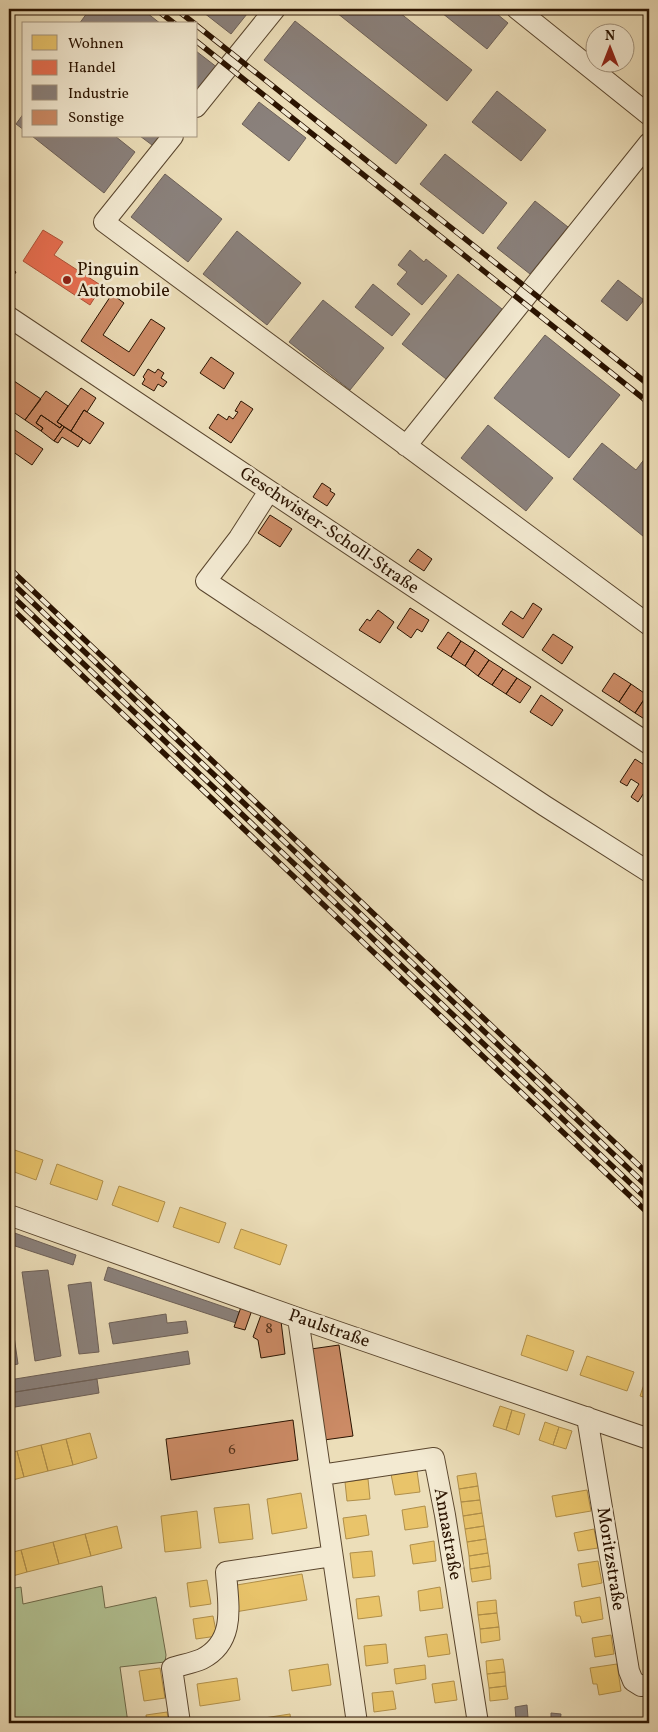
<svg xmlns="http://www.w3.org/2000/svg" width="658" height="1732" font-family="Vollkorn,serif">
  <rect width="100%" height="100%" fill="#ecdeb9"/>
  <filter id="stains"><feTurbulence type="fractalNoise" baseFrequency=".004" numOctaves="4"/><feColorMatrix values="0 0 0 0 .2 0 0 0 0 .09 0 0 0 0 .02 0 0 0 .5 -.17"/></filter>
  <radialGradient id="worn" r=".72"><stop offset=".6" stop-color="#630" stop-opacity="0"/><stop offset="1" stop-color="#630" stop-opacity=".3"/></radialGradient>
  <path fill="#b2c293" stroke="#6e6a4a" d="M102,1586L105,1608L156,1597L166,1655L165,1662L120,1667L128,1723H9V1589L21,1587L23,1604Z"/>
  <path fill="#e9c46a" stroke="#b08f4a" d="M9,1148L43,1160L36,1180L9,1170Z
    M57,1164L103,1181L97,1200L50,1184Z
    M119,1186L165,1202L158,1222L112,1205Z
    M180,1207L226,1223L219,1243L173,1227Z
    M241,1229L287,1245L280,1265L234,1248Z
    M527,1335L574,1351L567,1371L521,1355Z
    M587,1356L634,1372L627,1391L580,1375Z
    M647,1376L649,1377V1399L640,1396Z
    M500,1406L512,1410L506,1430L493,1426Z
    M512,1410L525,1414L519,1435L506,1430Z
    M545,1422L559,1427L553,1445L539,1440Z
    M559,1427L572,1431L566,1449L553,1445Z
    M90,1433L97,1458L73,1465L66,1439Z
    M66,1439L73,1465L48,1471L41,1445Z
    M41,1445L48,1471L24,1477L17,1451Z
    M17,1451L24,1477L9,1481V1453Z
    M417,1471L420,1492L395,1495L391,1474Z
    M476,1473L478,1486L459,1489L457,1476Z
    M368,1479L370,1499L347,1501L345,1482Z
    M478,1486L480,1500L461,1502L459,1489Z
    M587,1490L591,1511L556,1517L552,1496Z
    M301,1493L307,1528L272,1534L267,1499Z
    M480,1500L482,1513L463,1516L461,1502Z
    M249,1504L253,1539L219,1543L214,1508Z
    M425,1506L428,1527L405,1530L402,1510Z
    M197,1511L201,1548L165,1552L161,1516Z
    M482,1513L484,1526L465,1529L463,1516Z
    M366,1515L369,1535L346,1539L343,1518Z
    M117,1526L122,1548L91,1556L85,1534Z
    M484,1526L486,1539L467,1542L465,1529Z
    M594,1529L598,1548L578,1551L574,1533Z
    M85,1534L91,1556L59,1564L53,1542Z
    M486,1539L488,1553L469,1556L467,1542Z
    M434,1541L436,1561L413,1564L410,1545Z
    M53,1542L59,1564L27,1572L21,1550Z
    M21,1550L27,1572L9,1577V1553Z
    M372,1551L375,1576L353,1578L350,1553Z
    M488,1553L490,1566L470,1569L469,1556Z
    M598,1561L602,1583L582,1587L578,1564Z
    M490,1566L491,1579L472,1582L470,1569Z
    M302,1574L307,1600L235,1612L231,1586Z
    M207,1580L211,1604L190,1607L187,1583Z
    M440,1587L443,1608L420,1611L418,1591Z
    M379,1596L382,1616L358,1619L356,1599Z
    M600,1597L603,1619L582,1623L580,1616H576L574,1602Z
    M496,1600L497,1613L478,1615L477,1602Z
    M497,1613L499,1627L480,1629L478,1615Z
    M213,1616L217,1636L196,1639L193,1619Z
    M499,1627L500,1640L481,1643L480,1629Z
    M447,1634L450,1654L428,1657L425,1637Z
    M611,1635L614,1654L595,1657L592,1638Z
    M386,1644L388,1663L366,1666L364,1646Z
    M503,1659L505,1672L487,1674L486,1661Z
    M328,1664L331,1685L292,1691L289,1670Z
    M617,1664L621,1691L599,1695L597,1684H593L590,1668Z
    M425,1665L426,1679L396,1684L394,1669Z
    M160,1668L165,1698L144,1701L139,1671Z
    M505,1672L506,1686L489,1688L487,1674Z
    M237,1678L240,1700L200,1706L197,1684Z
    M454,1681L457,1700L435,1703L432,1684Z
    M506,1686L508,1699L490,1701L489,1688Z
    M393,1691L396,1709L374,1712L372,1693Z
    M167,1712L169,1723H147L146,1715Z
    M290,1714L291,1723H252L251,1720Z
    M434,1719L435,1723H422V1720Z
    M513,1720V1723H494V1722Z"/>
  <path fill="#e76f51" stroke="#ae5339" d="M43,230L63,242L54,255L102,286L90,305L23,261Z"/>
  <path fill="#8a817c" stroke="#6d6057" d="M90,9H142L161,24H79Z
    M199,9H251L231,34Z
    M332,9H395L472,70L447,101Z
    M437,9H491L508,23L487,49Z
    M295,21L427,125L396,164L264,60Z
    M196,51L218,68L196,96Z
    M497,91L546,130L521,161L472,122Z
    M259,102L306,138L289,161L242,124Z
    M24,113V130L16,124Z
    M32,136H115L135,152L104,193Z
    M140,136H165L156,148Z
    M445,154L507,203L483,234L420,184Z
    M165,174L222,219L188,262L131,217Z
    M535,201L568,227L530,274L497,248Z
    M237,231L301,283L267,325L203,274Z
    M410,250L424,262L426,259L447,276L422,305L397,284L407,272L398,265Z
    M458,274L502,309L446,379L402,344Z
    M618,280L644,300L627,321L601,301Z
    M373,284L410,314L392,336L355,307Z
    M323,300L384,348L350,390L289,342Z
    M545,335L620,395L569,458L494,398Z
    M488,425L553,478L526,511L461,458Z
    M602,443L636,470L649,453V541L573,479Z
    M9,1231L76,1255L73,1265L9,1244Z
    M108,1267L239,1312L236,1323L104,1280Z
    M48,1270L61,1356L35,1361L22,1272Z
    M91,1282L99,1352L79,1354L68,1285Z
    M9,1301L18,1364L9,1366Z
    M166,1314L167,1323L186,1321L188,1333L113,1344L109,1323Z
    M188,1351L190,1364L9,1393V1380Z
    M97,1379L99,1393L9,1408V1393Z
    M527,1705L528,1718L516,1719L515,1707Z
    M551,1713L561,1714L560,1723H551Z"/>
  <path fill="#cc8b66" stroke="#2a1300" d="M9,267L16,272L9,283Z
    M112,294L124,303L103,335L129,352L151,319L165,328L134,376L81,341Z
    M211,357L234,373L224,389L200,373Z
    M148,369L155,373L158,369L164,373L161,378L167,382L163,387L158,384L154,391L142,384L145,379L143,377Z
    M14,381L41,399L25,420L9,409V388Z
    M81,388L96,398L87,412L84,410L71,431L57,422Z
    M46,391L68,406L57,422L62,425L60,428L41,415L36,423L43,428L41,431L25,420Z
    M241,401L253,409L231,443L209,428L218,414L227,420L229,416L233,419L238,412L235,411Z
    M84,410L104,423L90,444L71,431Z
    M41,415L60,428L62,425L64,427L54,441L41,431L43,428L36,423Z
    M9,426L43,449L32,465L9,449Z
    M64,427L83,439L78,447L62,437L58,443L54,441Z
    M322,483L331,489L330,491L335,494L327,506L313,497Z
    M270,515L292,529L280,547L258,533Z
    M418,549L432,559L424,571L409,561Z
    M533,603L542,609L523,638L502,624L511,611L523,619Z
    M410,608L429,620L422,632L417,629L411,638L397,628Z
    M378,610L394,622L380,643L359,630L367,619L370,621Z
    M448,632L461,641L451,657L437,648Z
    M553,634L573,647L562,664L542,650Z
    M461,641L475,650L465,666L451,657Z
    M475,650L489,660L478,676L465,666Z
    M489,660L503,669L492,685L478,676Z
    M503,669L517,678L506,694L492,685Z
    M614,673L631,684L619,702L602,691Z
    M517,678L531,687L520,703L506,694Z
    M631,684L647,695L635,713L619,702Z
    M541,695L563,710L552,726L530,712Z
    M647,695L649,696V722L635,713Z
    M635,759L649,768V785L638,802L631,797L639,784L631,779L627,786L620,782Z
    M241,1307L252,1310L245,1330L234,1327Z
    M261,1315L281,1321L285,1354L261,1358L258,1340L253,1337Z
    M339,1345L353,1436L324,1440L311,1349Z
    M293,1420L298,1460L171,1480L166,1439Z"/>
  <g fill="none" stroke-linecap="round" stroke-linejoin="round">
    <g stroke="#5a462e" stroke-width="22">
      <path id="minor" d="M517,9L649,115
        M196,107L275,9
        M173,136L104,222L649,625
        M9,317L649,744
        M406,446L649,143
        M269,491L239,538L206,581L545,806L649,872
        M9,1215L298,1318L649,1439
        M298,1318L357,1723
        M587,1417L629,1671L633,1681L641,1686L649,1685
        M321,1475L434,1458L445,1515L478,1723
        M180,1723L172,1668C181,1665 193,1663 202,1659C237,1641 228,1604 226,1572L332,1556"/>
    </g>
    <use href="#minor" stroke="#f3ead2" stroke-width="20"/>
    <g stroke="#2a1300" stroke-width="5.5">
      <path id="rail" d="M156,9L175,24
        M176,9L195,24
        M196,25L649,385
        M196,41L649,403
        M9,568L649,1175
        M9,580L649,1188
        M9,593L649,1201
        M9,606L649,1214"/>
    </g>
    <use href="#rail" stroke="#f3ead2" stroke-width="4" stroke-dasharray="11" stroke-linecap="butt"/>
  </g>
  <circle fill="#8f2418" stroke="#f3ead2" stroke-width="2" cx="67" cy="280" r="5"/>
  <g text-anchor="middle" dominant-baseline="central" stroke-width="5" stroke-linejoin="round" paint-order="stroke">
    <g font-size="15" fill="#52311a">
      <text x="269" y="1329">8</text>
      <text x="232" y="1450">6</text>
    </g>
    <g font-size="18" fill="#2a1300" stroke="#f3ead2" text-anchor="start">
      <text x="77" y="270">Pinguin<tspan x="77" dy="21">Automobile</tspan></text>
    </g>
    <g font-size="18" fill="#2a1300" stroke="#f3ead2">
      <text transform="translate(329 531) rotate(34)">Geschwister-Scholl-Straße</text>
      <text transform="translate(329 1329) rotate(19)">Paulstraße</text>
      <text transform="translate(447 1534) rotate(80)">Annastraße</text>
      <text transform="translate(610 1559) rotate(81)">Moritzstraße</text>
    </g>
  </g>
  <rect width="658" height="1732" fill="none" stroke="#ecdeb9" stroke-width="30"/>
  <rect x="10" y="10" width="638" height="1712" fill="none" stroke="#2a1300" stroke-width="2.5"/>
  <rect x="15" y="15" width="628" height="1702" fill="none" stroke="#2a1300"/>
  <rect x="22" y="22" width="175" height="115" fill="#f3ead2" stroke="#a3947e"/>
  <rect x="32" y="35" width="25" height="15" fill="#e9c46a" stroke="#a3947e"/>
  <text x="68" y="48" font-size="15" fill="#2a1300">Wohnen</text>
  <rect x="32" y="60" width="25" height="15" fill="#e76f51" stroke="#a3947e"/>
  <text x="68" y="72" font-size="15" fill="#2a1300">Handel</text>
  <rect x="32" y="85" width="25" height="15" fill="#8a817c" stroke="#a3947e"/>
  <text x="68" y="98" font-size="15" fill="#2a1300">Industrie</text>
  <rect x="32" y="110" width="25" height="15" fill="#cc8b66" stroke="#a3947e"/>
  <text x="68" y="122" font-size="15" fill="#2a1300">Sonstige</text>
  <g transform="translate(610 48)"><circle r="24" fill="#f3ead2" stroke="#a3947e"/>
  <path d="M0-4L9 19L0 12L-9 19Z" fill="#8f2418"/>
  <text y="-8" font-size="14" font-weight="bold" text-anchor="middle" fill="#2a1300">N</text>
  </g>
  <rect width="100%" height="100%" filter="url(#stains)"/>
  <rect width="100%" height="100%" fill="url(#worn)"/>
</svg>
